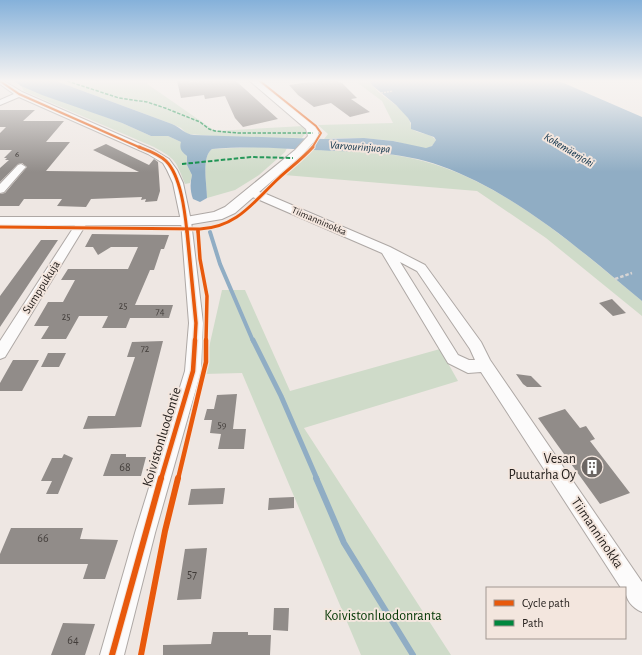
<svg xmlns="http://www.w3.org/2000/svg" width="642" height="655" font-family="'Alegreya Sans',sans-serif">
  <rect width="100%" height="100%" fill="#eee7e3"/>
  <path fill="#cfdbc9" d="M56,81H143L215,131L304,126L307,131L302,138L230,137L187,134L181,128L172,124Z
    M355,81H369C371,82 371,84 373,86C381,98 412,110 411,128C418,135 430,132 436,140C434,144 432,147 427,148C416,149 404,143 393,141C370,138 347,137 324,139L328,134L318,125L393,123L382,101Z
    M21,86L122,123L151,136H168L181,142L182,151L187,156V165L192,175L190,183L185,184C176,161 176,159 154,147L24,91Z
    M258,147L287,148L285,152L259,175L235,190L207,198C207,185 201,157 212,149Z
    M312,150C349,151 387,151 423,161C504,182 579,249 642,301V316L546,238L477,191L284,175Z
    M222,290H245L290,391L440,349L458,381L304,428L451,655H361L242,373L203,374Z"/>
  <path fill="#90adc4" d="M14,81H56L172,124C181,128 185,134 194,135L324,139L364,138L393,141L426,148L432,146L436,140L434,137L411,129V123L408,118L396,105L373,86L369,81H559L642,117V301C582,251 516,193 441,166C400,151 356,152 313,150C279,148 246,146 212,149C201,157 207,185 207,198L200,202L193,199C190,191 190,183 192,175L187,165V156C182,152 179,149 181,142L168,136H151L122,123L42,95L21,86Z"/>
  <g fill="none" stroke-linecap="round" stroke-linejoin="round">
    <path stroke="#90adc4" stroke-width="4" d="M210,232L220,264L253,341"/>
    <path stroke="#90adc4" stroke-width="5" d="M253,340L281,396L317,479"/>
    <path stroke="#90adc4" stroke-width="6" d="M316,478L344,543L413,655"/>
  </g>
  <path fill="#918c89" d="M177,81H190V82L200,81H236L278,119L243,127L235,118L225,96L205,99L204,95L181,98Z
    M317,81H337L342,83L357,98L351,99L370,112L350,117L331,103L314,107L298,95L289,85Z
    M0,110H35L23,121H64L46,142H70L46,171L139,172L93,150L106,144L149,165L154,159L158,162L160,191L157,201L145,202L146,199L141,200L142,197L91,199L86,207L57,206L62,199H24L19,206H0V194L5,193L27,167L22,163L18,164L0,182V168L9,160H5L7,158H4L12,150H0V133L6,127H0Z
    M92,234L169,235L164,249H161L154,270H150L135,305H173L169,318H130L126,328H102L108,316H79L66,339H41L49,326H34L48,302H63L75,280H61L68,269H128L138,247H111L98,255L93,247H85Z
    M41,240H58L0,327V296Z
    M612,299L626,313L613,316L599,303Z
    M163,341L141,427L83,429L88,416H115L135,357H127L132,342Z
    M48,353H66L59,367H41Z
    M13,360H39L22,391H0V383Z
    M516,374L531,376L542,387H527L523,384Z
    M237,394L233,429H246L244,449H218L221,434L210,433L212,420H204L207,409H214L217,395Z
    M565,409L580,428L586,426L595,439L590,441L630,493L600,504L538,418Z
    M64,454L73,458L58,494H46L52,481H41L52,458H62Z
    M111,454H126V457H146L141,476H103Z
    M225,488L223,504L188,505L191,489Z
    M294,497V508L268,510L269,498Z
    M11,528H83L80,539L118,540L105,579H83L88,564H0V554Z
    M207,548L201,599L177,600L185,549Z
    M274,608H289L288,631L273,630Z
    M63,623L95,624L85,655H51Z
    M213,632H248V635H271L270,655H163V645L211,644Z"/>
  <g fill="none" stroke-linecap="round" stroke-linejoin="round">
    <g stroke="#aea8a5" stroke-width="2">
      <path id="minor" d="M0,81H4L22,92L154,150L169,159L177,170L183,183L191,221L203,323L201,371L155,533L124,655H100L135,533L185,371L189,323L181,221L173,183L167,170L163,163L148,154L19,97L0,105V100L14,94L0,84Z
        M21,164L26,167L24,169L4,192L0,193V184L18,165Z
        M252,190L266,194L390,247L425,265L481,342L490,360L642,582V612C632,608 625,599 625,588H621L481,372L468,373L448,363L382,253L248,195L247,193ZM400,262L417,271L470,349L475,360H469L458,355Z
        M83,218L88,221L5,357L0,359V341L79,219Z"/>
    </g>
    <g stroke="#aea8a5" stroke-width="2">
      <path id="tertiary" d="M250,81H259L314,125L318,130V137L303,154L235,213L222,219L186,225H0V217H186L214,212L225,207L295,150L308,136L306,129Z"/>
    </g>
    <path stroke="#d7d5d4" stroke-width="1.5" stroke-dasharray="2 1" stroke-linecap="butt" d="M381,93L393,91"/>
    <path stroke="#d7d5d4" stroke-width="2.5" stroke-dasharray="3.5 2" stroke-linecap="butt" d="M615,279L632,273"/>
    <use href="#minor" fill="#fcfbfb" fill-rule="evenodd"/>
    <use href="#tertiary" fill="#fcfbfb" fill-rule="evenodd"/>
    <path stroke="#00873e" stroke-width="1.5" stroke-dasharray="3.5 1.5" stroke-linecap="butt" d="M67,81L119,98L147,102L165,108L200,122L209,129L215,131L238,133H313"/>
    <path stroke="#00873e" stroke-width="2" stroke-dasharray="4.5 2" stroke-linecap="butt" d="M182,164L251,157L293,158"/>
    <g stroke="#f3e6de" stroke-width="3.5">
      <path id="cycleway-far4" d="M0,81L19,94L141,148
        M260,81L316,126L321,133L312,148"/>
    </g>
    <g stroke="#f3e6de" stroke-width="5">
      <path id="cycleway-far3" d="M139,147C147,150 159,154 166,161C181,176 185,213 187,232
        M0,227L200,229C238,227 254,201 279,178C290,168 303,158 313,147
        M198,229V232"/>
    </g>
    <g stroke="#f3e6de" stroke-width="6">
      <path id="cycleway-far2" d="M187,231L196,323L195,341
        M198,231L200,259L207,296L206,341"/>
    </g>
    <g stroke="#f3e6de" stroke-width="7">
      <path id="cycleway-far1" d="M161,479L193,371L195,340
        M178,479L206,362V340"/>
    </g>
    <g stroke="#f3e6de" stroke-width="8">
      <path id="cycleway" d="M112,655L161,478
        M141,655L165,531L178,478"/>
    </g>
    <use href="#cycleway-far4" stroke="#e8590c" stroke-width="2"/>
    <use href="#cycleway-far3" stroke="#e8590c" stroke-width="3"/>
    <use href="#cycleway-far2" stroke="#e8590c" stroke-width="3.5"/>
    <use href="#cycleway-far1" stroke="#e8590c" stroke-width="4.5"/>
    <use href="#cycleway" stroke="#e8590c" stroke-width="6"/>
  </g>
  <linearGradient id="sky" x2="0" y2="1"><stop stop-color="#85b1da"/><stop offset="0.47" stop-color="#f7f4f2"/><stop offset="1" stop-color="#f7f4f2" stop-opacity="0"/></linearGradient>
  <rect width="642" height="172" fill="url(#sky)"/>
  <defs>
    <g id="building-disc" transform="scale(1.15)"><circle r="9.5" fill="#6c6663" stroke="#f3e6de"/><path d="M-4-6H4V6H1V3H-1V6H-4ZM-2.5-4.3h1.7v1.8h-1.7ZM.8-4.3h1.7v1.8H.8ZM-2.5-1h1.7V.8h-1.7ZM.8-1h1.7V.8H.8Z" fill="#fff"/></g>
  </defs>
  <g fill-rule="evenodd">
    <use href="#building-disc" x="592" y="467"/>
  </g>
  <g text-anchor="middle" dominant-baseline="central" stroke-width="4" stroke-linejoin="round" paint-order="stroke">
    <g font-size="9" fill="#413c39">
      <text x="17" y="154">6</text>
    </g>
    <g font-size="10" fill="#26211e" stroke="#f3e6de">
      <text transform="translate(319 221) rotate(23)">Tiimanninokka</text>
    </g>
    <g font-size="10" fill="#413c39">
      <text x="123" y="306">25</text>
      <text x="160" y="312">74</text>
      <text x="66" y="317">25</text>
      <text x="145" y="349">72</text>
      <text x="222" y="425">59</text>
    </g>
    <g font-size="11" font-style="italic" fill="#0b3048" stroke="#f3e6de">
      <text transform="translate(360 147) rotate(4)">Varvourinjuopa</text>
      <text transform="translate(569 150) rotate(31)">Kokemäenjoki</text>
    </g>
    <g font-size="12" fill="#26211e" stroke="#f3e6de">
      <text transform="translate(41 287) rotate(-58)">Sumppukuja</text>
    </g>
    <g font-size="12" fill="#413c39">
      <text x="125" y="467">68</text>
      <text x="43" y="538">66</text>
      <text x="192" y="574">57</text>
      <text x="73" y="640">64</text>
    </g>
    <g font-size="14" fill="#26211e" stroke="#f3e6de">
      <text transform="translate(162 437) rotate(-73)">Koivistonluodontie</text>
      <text transform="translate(597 533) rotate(56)">Tiimanninokka</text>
    </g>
    <g font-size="14" fill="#26211e" stroke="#f3e6de" text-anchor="end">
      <text x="576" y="459">Vesan<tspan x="576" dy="16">Puutarha Oy</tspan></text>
    </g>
    <g font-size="14" fill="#003500" stroke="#f3e6de">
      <text x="383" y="616">Koivistonluodonranta</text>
    </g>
  </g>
  <rect x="486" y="587" width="140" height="52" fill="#f3e6de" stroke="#a19791"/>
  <rect x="494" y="600" width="20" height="6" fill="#e8590c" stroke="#a19791"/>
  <text x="522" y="607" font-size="12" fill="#26211e">Cycle path</text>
  <rect x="494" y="620" width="20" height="6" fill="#00873e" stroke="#a19791"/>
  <text x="522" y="627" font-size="12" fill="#26211e">Path</text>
</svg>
